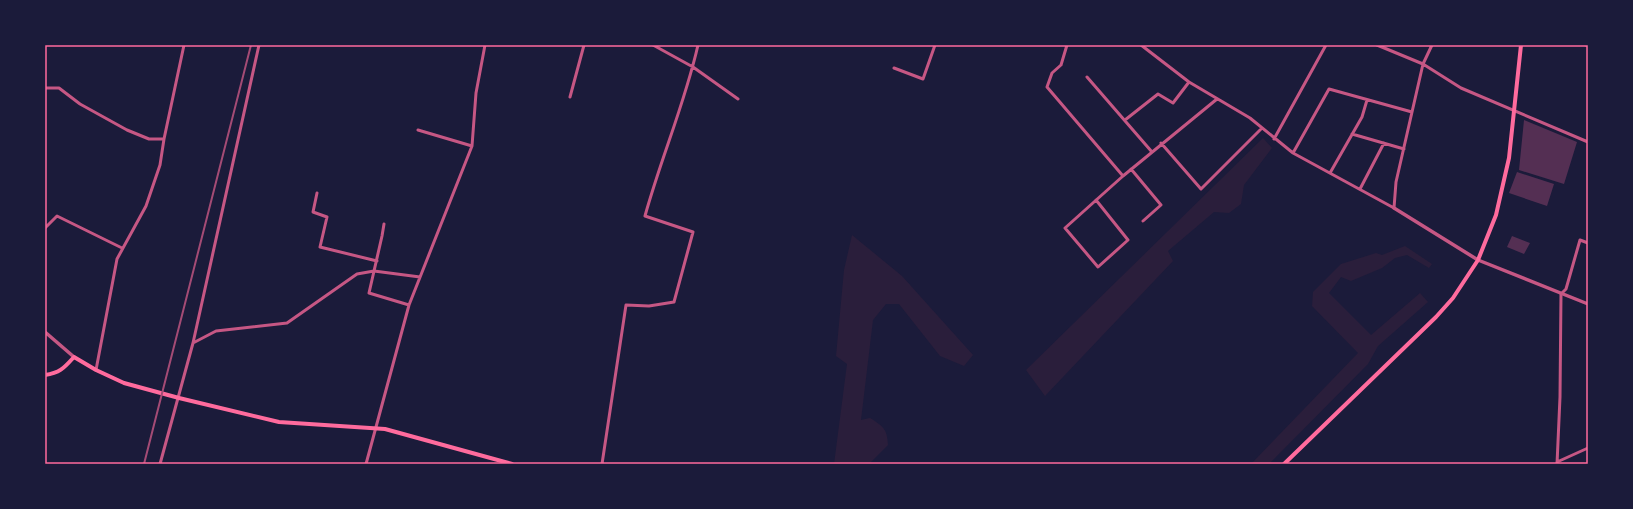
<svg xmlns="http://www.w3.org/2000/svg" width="1633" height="509" font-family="'Nunito Sans',sans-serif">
  <rect width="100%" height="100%" fill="#1b1b3a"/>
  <path fill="#2a1e3b" d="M1263,138L1272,148L1244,185L1241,204L1229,213L1214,212L1168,251L1173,261L1045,396L1026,370Z
    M852,235L902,276L973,355L964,366L940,356L899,304H886L873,320L861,420L870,418C884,427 887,429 888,445L869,464H834L847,364L836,356L844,270Z
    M1405,246L1432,264L1429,268L1407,255L1395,258L1382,268L1351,281L1341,277L1329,293L1371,335L1420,293L1428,302L1378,346L1368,364L1269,464H1251L1358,353L1312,306L1313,292L1341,264L1376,253L1382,255Z"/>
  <path fill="#542f53" d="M1524,120L1577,142L1564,184L1519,170Z
    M1517,172L1554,184L1547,206L1509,193Z
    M1512,236L1530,243L1524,254L1507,247Z"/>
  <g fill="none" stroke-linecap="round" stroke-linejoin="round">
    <path stroke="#c65784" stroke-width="3" d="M653,45L693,67L738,99
      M1067,45L1061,65L1052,73L1047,87L1123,176L1217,99
      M1141,45L1189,82L1250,118L1293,153L1394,208L1396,182L1423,64L1432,45
      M1377,45L1423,64L1461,88L1588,142
      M1586,45H1588
      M894,68L923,79L935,45
      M1087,77L1152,152
      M45,88H59L80,104L127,130L149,139H164
      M570,97L584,45
      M1125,120L1158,94L1173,103L1189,82
      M418,130L472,146
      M1352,134L1404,149
      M1274,139L1326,45
      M1161,143L1201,189L1262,128
      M1293,153L1329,89L1412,112
      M1131,169L1161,205L1143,221
      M1330,173L1362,117L1367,100
      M1360,189L1384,143
      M317,193L313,212L327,217L320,247L377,261
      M1096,200L1128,240L1098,267L1065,228L1123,176
      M384,224L382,236L369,293L409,305
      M45,228L57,216L122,248
      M193,343L216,331L287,323L357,274L374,271L420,277
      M96,370L117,259L146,206L160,165L164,139L184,45
      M1557,462L1588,448
      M160,464L193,343L259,45
      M366,464L409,305L472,146L476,93L485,45
      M602,464L626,305L649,306L674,302L693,232L645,216C661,158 685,103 698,45
      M1557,464L1560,397L1561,294L1566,289L1580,240L1588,243"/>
    <path stroke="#c65784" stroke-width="3.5" d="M1394,208L1478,260L1588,304
      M45,332L74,357"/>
    <path stroke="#ff6b9d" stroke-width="4" d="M45,375C60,373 64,368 74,357L96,370L124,383L179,398L279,422L385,429L512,464
      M1284,464L1436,317L1453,298L1478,260L1496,215L1509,158L1521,45"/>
    <path stroke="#a44b75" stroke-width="2" d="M144,464L251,45"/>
  </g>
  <rect width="1633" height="509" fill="none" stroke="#1b1b3a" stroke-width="92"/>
  <rect x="46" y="46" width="1541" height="417" fill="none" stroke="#ff6b9d" stroke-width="1.5"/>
</svg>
